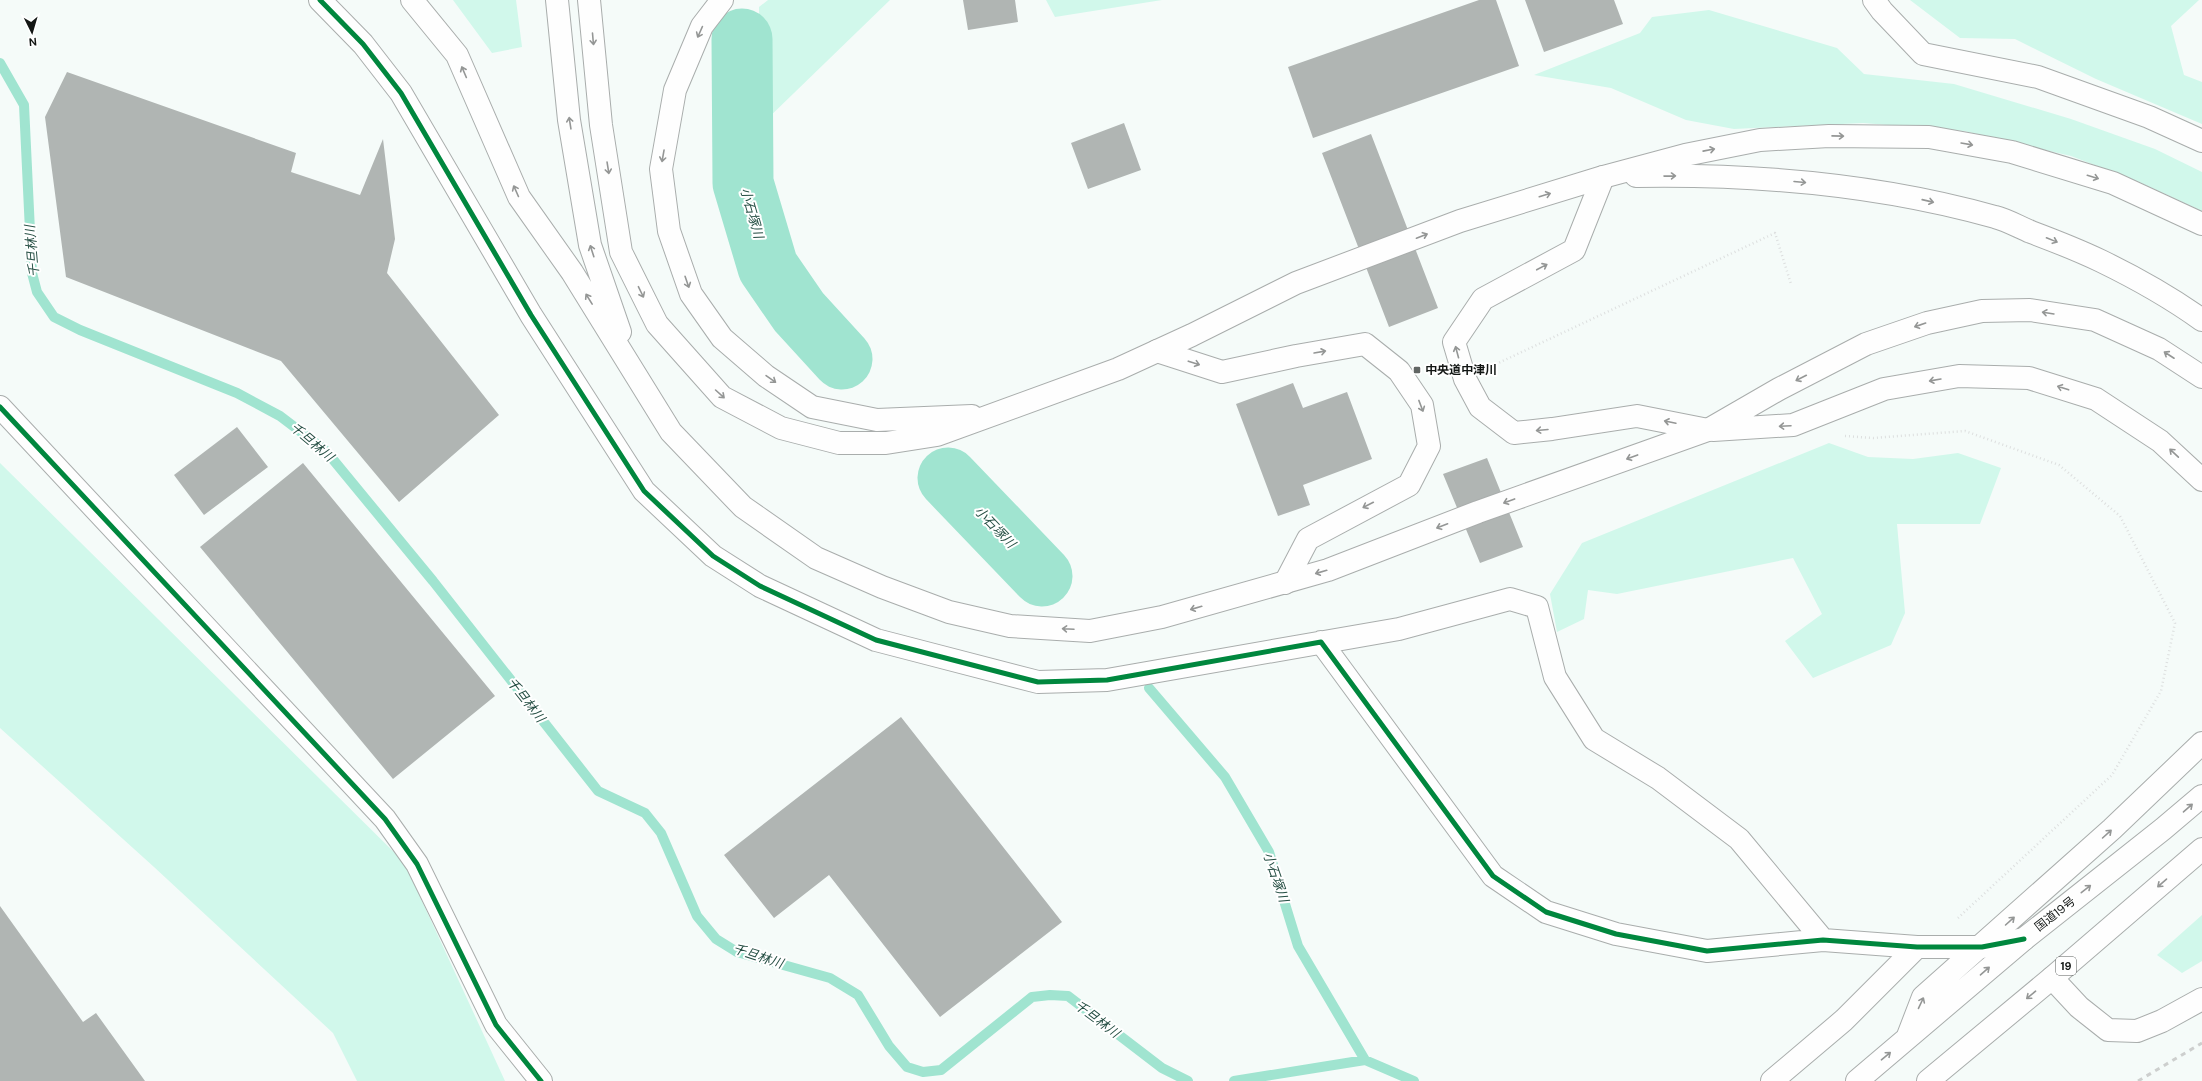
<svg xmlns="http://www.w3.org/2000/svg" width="2202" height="1081" font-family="'DM Sans','Noto Sans JP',sans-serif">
  <rect width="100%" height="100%" fill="#f5fbf9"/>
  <path fill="#d1f8eb" d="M453,0H516L522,47L492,53Z
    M768,0H890L760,126L759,7Z
    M1046,0H1162L1055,17Z
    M1910,0H2199L2171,26L2184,75L2202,82V124L2096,79L2015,39L1960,38Z
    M1709,10L1837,48L1864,74L1954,84L2071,119L2155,149L2202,172V211L2139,182L2071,156L1964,131L1863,123L1734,129L1686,120L1611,88L1534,75L1640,33L1652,17Z
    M1829,443L1868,457L1913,459L1958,453L2001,468L1980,524H1897L1905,613L1891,645L1813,678L1785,641L1822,614L1793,558L1617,594L1588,590L1584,619L1557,632L1550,594L1582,543Z
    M0,463L404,862L505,1081H357L333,1033L154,867L0,728Z
    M2202,915V961L2182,973L2157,955Z"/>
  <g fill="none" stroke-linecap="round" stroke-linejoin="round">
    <path stroke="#a0e4d0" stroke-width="10" d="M0,63L24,105L32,273L37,292L54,317L80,330L237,393L280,416L326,451L433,581L598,791L645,813L661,833L697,916L716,939L737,952L830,978L858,995L889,1046L907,1067L923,1072L941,1070L1032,997L1050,995L1068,996L1162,1068L1188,1081
      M1149,688L1225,777L1269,852L1298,946L1365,1060
      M1234,1081L1365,1060L1414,1081"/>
    <path stroke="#a0e4d0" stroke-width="61" d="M742,39L743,183L768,267L799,312L842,359
      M948,478L1042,576"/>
  </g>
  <path fill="#b0b5b3" d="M963,0H1015L1018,22L968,30Z
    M1479,0H1496L1519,66L1313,138L1288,67Z
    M1525,0H1614L1623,24L1544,52Z
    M67,72L296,153L291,172L360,195L383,139L395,239L387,273L499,415L399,502L281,361L66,277L45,117Z
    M1124,123L1141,170L1088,189L1071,143Z
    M1371,134L1438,308L1389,327L1322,153Z
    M1293,383L1303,408L1347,392L1372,459L1303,485L1310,505L1278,516L1236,404Z
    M237,427L268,467L204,515L174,475Z
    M1487,458L1523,547L1480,563L1443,474Z
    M303,463L495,696L393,779L200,547Z
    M901,717L1062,922L940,1017L829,875L774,918L724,855Z
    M0,906L83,1022L96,1013L145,1081H0Z"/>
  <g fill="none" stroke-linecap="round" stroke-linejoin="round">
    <g stroke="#a9adac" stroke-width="24">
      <path id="minor" d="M320,0L363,44L401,93L531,315L644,491L713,556L760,586L876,640L1038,682L1107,680L1399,629L1510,599L1537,607L1555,677L1594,739L1658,778L1739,839L1823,940
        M1874,0L1882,11L1923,54L2038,77L2149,117L2202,141
        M1603,177L1574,250L1483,299L1454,342L1465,379L1480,407L1514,433L1552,429L1637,416L1708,430
        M1157,351L1222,372L1296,356L1365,344L1399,371L1422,405L1429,446L1409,485L1308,539L1285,583
        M0,407L385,819L417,864L496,1025L541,1081
        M1321,642L1493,876L1546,912L1616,934L1707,951L1823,940L1917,947H1982L2024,939
        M2052,978L2079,1007L2108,1030L2137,1031L2162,1021L2202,999
        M1772,1081L1844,1020L1917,947"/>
    </g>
    <g stroke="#a9adac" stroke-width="24">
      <path id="highway" d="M412,0L457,55L519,197L572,272L671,432L743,507L816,558L882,587L949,612L1010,626L1090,631L1162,617L1328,570L1478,512L1708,430L1779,389L1866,344L1927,323L1982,311L2030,310L2095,320L2159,349L2202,377
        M557,0L569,120L590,245L620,332
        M589,0L601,125L621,252L657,324L722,397L781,428L839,443H886L937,435L1118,369L1192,335L1296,283L1460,221L1603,177L1685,155L1760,140L1829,136L1929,137L2012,152L2113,183L2202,224
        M722,0L702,26L675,90L661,169L669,231L691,294L722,338L766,376L812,407L877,420L972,416
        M1636,176C1757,174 1878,184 1995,217C2007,220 2019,227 2031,232C2055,241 2078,250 2101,261C2136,278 2170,297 2202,320
        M1713,430L1793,425L1884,389L1959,376L2029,378L2096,399L2160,441L2202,480
        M1908,1036L1923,997L2112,829L2202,743
        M1857,1081L2024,939L2163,829L2202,796
        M1928,1081L2052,978L2202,849"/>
    </g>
    <path stroke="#dddfdf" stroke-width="2.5" stroke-dasharray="1 3" stroke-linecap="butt" d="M1492,366L1775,233L1791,284
      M1845,436L1873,438L1965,431L2059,465L2120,516L2175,623L2161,691L2112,775L1958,918"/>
    <use href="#minor" stroke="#fefefe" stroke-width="22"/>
    <use href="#highway" stroke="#fefefe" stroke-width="22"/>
    <path stroke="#cdcfce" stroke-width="3" stroke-dasharray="5 5" stroke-linecap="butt" d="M2138,1081L2202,1043"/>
    <g stroke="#fff" stroke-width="8">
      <path id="cycleway" d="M320,0L363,44L401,93L531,315L644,491L713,556L760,586L876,640L1038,682L1107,680L1321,642L1493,876L1546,912L1616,934L1707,951L1823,940L1917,947H1982L2024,939
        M0,407L385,819L417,864L496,1025L541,1081"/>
    </g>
    <use href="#cycleway" stroke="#00873e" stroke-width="5"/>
  </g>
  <defs><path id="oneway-shaft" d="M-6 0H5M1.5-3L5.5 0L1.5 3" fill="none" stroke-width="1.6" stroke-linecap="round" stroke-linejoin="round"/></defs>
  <g stroke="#949695">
    <use href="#oneway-shaft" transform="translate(700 32) rotate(114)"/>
    <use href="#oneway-shaft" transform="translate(593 39) rotate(85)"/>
    <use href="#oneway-shaft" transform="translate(464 72) rotate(-113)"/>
    <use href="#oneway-shaft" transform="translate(570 123) rotate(-99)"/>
    <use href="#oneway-shaft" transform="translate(1838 136) rotate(1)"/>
    <use href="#oneway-shaft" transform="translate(1967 144) rotate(10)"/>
    <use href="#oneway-shaft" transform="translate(1709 150) rotate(-11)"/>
    <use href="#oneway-shaft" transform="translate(663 156) rotate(100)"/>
    <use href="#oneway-shaft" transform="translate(608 168) rotate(81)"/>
    <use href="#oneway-shaft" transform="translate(1670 176) rotate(-1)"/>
    <use href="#oneway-shaft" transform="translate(2093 177) rotate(17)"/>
    <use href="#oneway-shaft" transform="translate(1800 182) rotate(5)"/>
    <use href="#oneway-shaft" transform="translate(516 191) rotate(-114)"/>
    <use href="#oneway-shaft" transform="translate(1545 195) rotate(-17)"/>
    <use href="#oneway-shaft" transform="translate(1928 201) rotate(13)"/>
    <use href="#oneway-shaft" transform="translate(1422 236) rotate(-21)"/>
    <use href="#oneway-shaft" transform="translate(2052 240) rotate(22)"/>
    <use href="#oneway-shaft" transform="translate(592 251) rotate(-108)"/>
    <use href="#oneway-shaft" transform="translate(1542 267) rotate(-28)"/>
    <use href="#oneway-shaft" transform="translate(687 282) rotate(71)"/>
    <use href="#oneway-shaft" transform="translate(641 292) rotate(64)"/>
    <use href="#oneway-shaft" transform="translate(589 299) rotate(-122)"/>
    <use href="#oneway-shaft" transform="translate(2048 313) rotate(-171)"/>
    <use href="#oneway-shaft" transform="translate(1920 325) rotate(161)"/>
    <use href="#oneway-shaft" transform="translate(1320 352) rotate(-10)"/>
    <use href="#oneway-shaft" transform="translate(1457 352) rotate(-105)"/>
    <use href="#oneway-shaft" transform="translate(2169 355) rotate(-147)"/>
    <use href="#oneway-shaft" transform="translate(1194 363) rotate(18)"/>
    <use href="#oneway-shaft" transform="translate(1801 378) rotate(153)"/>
    <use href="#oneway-shaft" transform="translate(771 379) rotate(35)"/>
    <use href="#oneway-shaft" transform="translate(1935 380) rotate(170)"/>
    <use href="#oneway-shaft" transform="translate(2063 388) rotate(-162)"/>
    <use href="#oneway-shaft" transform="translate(720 394) rotate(42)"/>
    <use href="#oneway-shaft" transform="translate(1421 406) rotate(69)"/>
    <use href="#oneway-shaft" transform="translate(1670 422) rotate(-168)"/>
    <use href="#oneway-shaft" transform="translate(1785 426) rotate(177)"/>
    <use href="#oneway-shaft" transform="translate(1542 430) rotate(175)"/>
    <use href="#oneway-shaft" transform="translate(2174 453) rotate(-137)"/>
    <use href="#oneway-shaft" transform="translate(1632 457) rotate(160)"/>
    <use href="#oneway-shaft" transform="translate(1509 501) rotate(160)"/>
    <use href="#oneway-shaft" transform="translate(1368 505) rotate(153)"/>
    <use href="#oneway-shaft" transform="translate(1442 526) rotate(159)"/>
    <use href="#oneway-shaft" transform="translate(1321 572) rotate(164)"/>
    <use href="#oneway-shaft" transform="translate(1196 608) rotate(164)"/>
    <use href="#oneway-shaft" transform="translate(1068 629) rotate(-177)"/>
    <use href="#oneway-shaft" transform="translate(2188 808) rotate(-41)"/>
    <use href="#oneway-shaft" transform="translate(2107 834) rotate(-42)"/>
    <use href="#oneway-shaft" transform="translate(2162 883) rotate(139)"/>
    <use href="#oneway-shaft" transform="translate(2086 889) rotate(-38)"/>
    <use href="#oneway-shaft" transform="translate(2010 921) rotate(-42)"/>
    <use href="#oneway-shaft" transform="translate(1985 971) rotate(-41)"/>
    <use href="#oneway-shaft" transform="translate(2031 995) rotate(140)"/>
    <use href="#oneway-shaft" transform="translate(1921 1003) rotate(-65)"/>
    <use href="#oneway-shaft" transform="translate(1886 1056) rotate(-40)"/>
  </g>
  <rect fill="#616664" stroke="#fff" stroke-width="1.5" x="1413" y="366" width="8" height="8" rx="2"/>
  <g text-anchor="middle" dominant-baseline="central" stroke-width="4" stroke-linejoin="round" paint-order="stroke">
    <rect fill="#fff" stroke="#595c5a" stroke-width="1" x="2056" y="957" width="20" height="18" rx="3"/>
    <g font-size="11" font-weight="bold" fill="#121614">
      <text x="2066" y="966">19</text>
    </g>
    <g font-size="12" font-weight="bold" fill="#121614" stroke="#fff" text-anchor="start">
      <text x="1425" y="370">中央道中津川</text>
    </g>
    <g font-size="12" fill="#121614" stroke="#fff">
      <text transform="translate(2055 914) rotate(-38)">国道19号</text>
    </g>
    <g font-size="13" font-style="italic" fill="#264f44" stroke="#fff">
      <text transform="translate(752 213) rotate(74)">小石塚川</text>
      <text transform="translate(32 251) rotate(-95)">千旦林川</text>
      <text transform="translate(312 442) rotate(40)">千旦林川</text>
      <text transform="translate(995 527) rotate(46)">小石塚川</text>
      <text transform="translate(526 700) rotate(52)">千旦林川</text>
      <text transform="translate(1276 877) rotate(71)">小石塚川</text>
      <text transform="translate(758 956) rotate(18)">千旦林川</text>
      <text transform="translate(1097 1019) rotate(37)">千旦林川</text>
    </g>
  </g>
  <g transform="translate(32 32) rotate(175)" stroke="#ffffff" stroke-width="3" paint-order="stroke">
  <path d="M0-3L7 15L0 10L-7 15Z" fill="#121614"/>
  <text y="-6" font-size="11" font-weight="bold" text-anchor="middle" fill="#121614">N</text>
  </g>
</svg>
